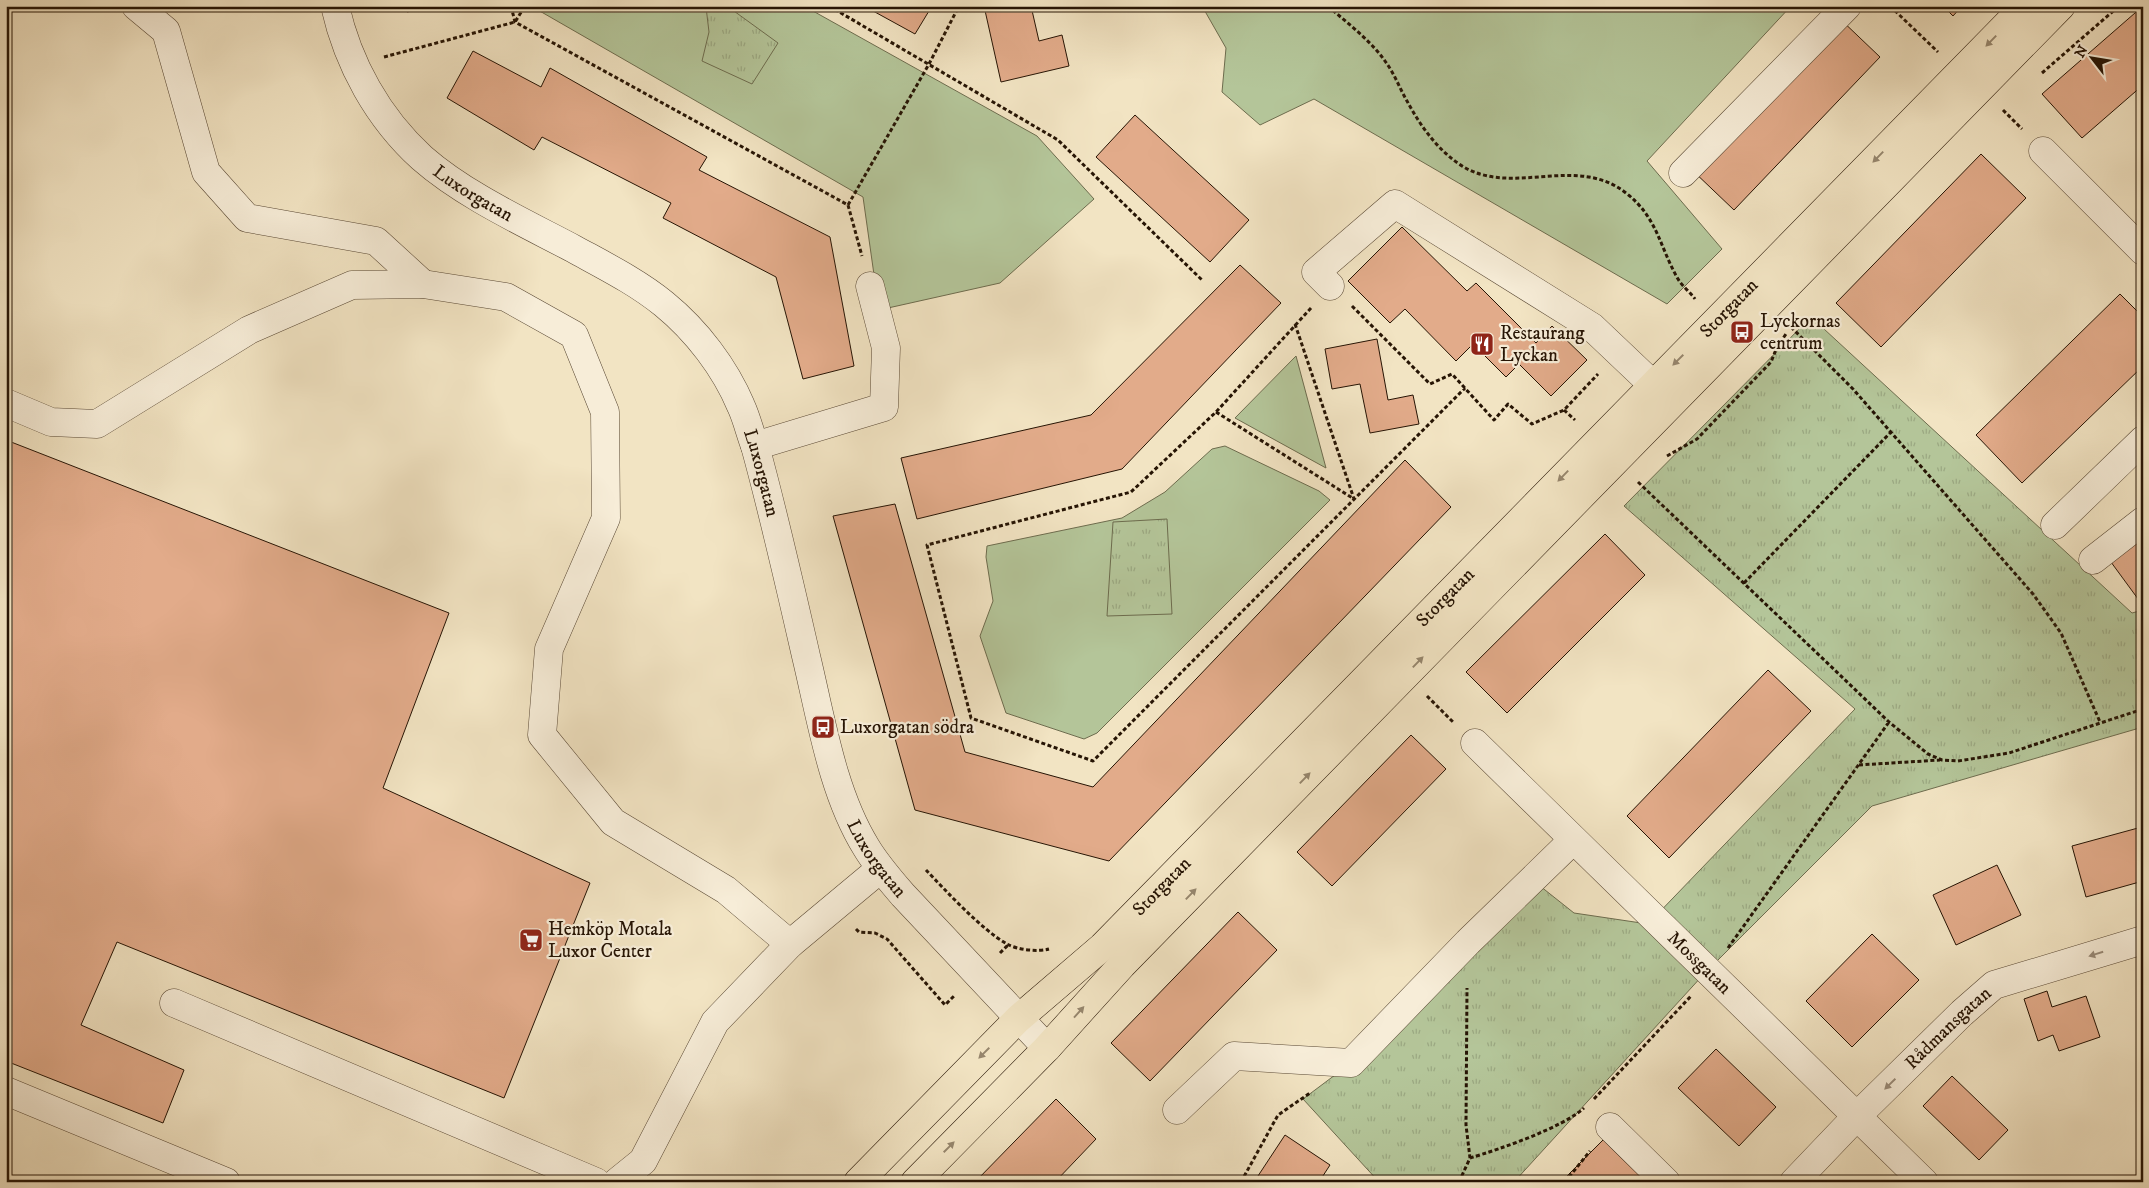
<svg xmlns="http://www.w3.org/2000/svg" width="2149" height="1188" font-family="'IM FELL DW Pica',serif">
  <defs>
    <pattern id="park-tufts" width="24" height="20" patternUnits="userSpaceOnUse" patternTransform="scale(1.25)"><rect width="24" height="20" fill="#b4c599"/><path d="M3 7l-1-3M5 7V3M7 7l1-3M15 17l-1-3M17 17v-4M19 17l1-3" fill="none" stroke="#9ba882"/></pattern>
  </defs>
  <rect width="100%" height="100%" fill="#f2e4c3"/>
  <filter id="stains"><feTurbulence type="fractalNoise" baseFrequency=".004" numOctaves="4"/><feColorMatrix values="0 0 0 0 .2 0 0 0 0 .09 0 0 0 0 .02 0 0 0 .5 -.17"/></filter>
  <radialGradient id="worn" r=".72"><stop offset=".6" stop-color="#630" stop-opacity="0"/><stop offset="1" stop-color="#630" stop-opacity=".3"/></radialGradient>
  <path fill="#b4c599" stroke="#6d6c4e" d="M531,6H804L1037,136L1094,199L1000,283L879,310L863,197Z
    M1202,6H1791L1647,161L1722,249L1667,304L1314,99L1260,125L1222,92L1226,48Z
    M1296,356L1326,468L1235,418Z
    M1225,446L1319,491L1330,500L1097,733L1084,739L1006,713L980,636L993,601L986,557L987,546L1122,518L1165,492L1212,449Z"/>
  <path fill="url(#park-tufts)" stroke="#6d6c4e" d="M727,6L778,43L752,84L702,61L709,32L706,7Z
    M1811,317L2132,613L2143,610V727L1872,806L1703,975L1514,1182H1379L1303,1099L1351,1063L1540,886L1574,913L1648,924L1855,709L1624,506Z
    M1167,519L1172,614L1107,616L1113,522Z"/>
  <path fill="#e2ab8a" stroke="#261404" d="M406,6H435L407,12Z
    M864,6H932L915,34Z
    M984,6H1031L1039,41L1062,35L1069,66L1001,82Z
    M1943,6H1962L1953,16Z
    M2143,6V85L2082,138L2042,94Z
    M1837,16L1880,57L1734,210L1691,169Z
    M473,51L541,87L550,68L707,157L699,170L830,237L854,366L803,379L776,277L663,218L671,203L542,137L534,150L447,98Z
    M1135,115L1249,220L1210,262L1096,157Z
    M1981,154L2026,198L1881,347L1836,303Z
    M1402,227L1467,291L1476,283L1536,343L1552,326L1587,360L1551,396L1519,364L1506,377L1473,344L1456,361L1405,309L1390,323L1348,281Z
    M1240,265L1281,303L1122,469L917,519L901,458L1091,415Z
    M2120,294L2143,317V366L2022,483L1976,435Z
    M1377,339L1388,400L1413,395L1419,424L1370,433L1360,384L1332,389L1325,349Z
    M6,440L449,613L383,788L590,883L504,1098L117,942L81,1025L184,1070L163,1123L6,1061Z
    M1405,460L1451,507L1109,861L915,810L833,516L895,504L965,752L1093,787Z
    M2143,533V601L2141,603L2108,558Z
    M1605,534L1645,575L1507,713L1466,672Z
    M1768,670L1811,711L1669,858L1627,816Z
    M1411,735L1446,769L1332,886L1297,852Z
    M2138,828L2143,845V881L2086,897L2072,846Z
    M1997,865L2021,915L1956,945L1933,895Z
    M1238,912L1277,950L1150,1081L1111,1043Z
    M1872,934L1919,980L1852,1047L1806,1001Z
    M2047,991L2052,1007L2086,996L2100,1037L2059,1051L2053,1035L2038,1041L2024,999Z
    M1716,1049L1776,1107L1739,1146L1678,1088Z
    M1952,1076L2008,1130L1979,1160L1923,1106Z
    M1056,1099L1096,1139L1055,1182H975Z
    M1285,1135L1330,1165L1319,1182H1254Z
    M1603,1140L1643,1179L1640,1182H1561Z"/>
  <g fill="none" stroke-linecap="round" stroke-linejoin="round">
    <g stroke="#594834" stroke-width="29">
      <g id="minor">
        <path d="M136,6L166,31L206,172L247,218L376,241L423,284"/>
        <path id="s1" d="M335,6C348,64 378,118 422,158C464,195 525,223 574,249C605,266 637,282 664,304C697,331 725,368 741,406C747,419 750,433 755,446C774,515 790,586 806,656C821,718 832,792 866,847C876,864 890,880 903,895L1047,1048"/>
        <path d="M2043,151L2143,251"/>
        <path d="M1683,173L1847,6"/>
        <path d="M1330,286L1316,272L1395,204L1592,327L1671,402"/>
        <path d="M6,403L51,422L97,424L249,330L352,285L423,284L506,297L574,335L605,412L606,518L549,649L542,735L613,822L726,890L790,944"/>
        <path d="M755,446L884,407L886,348L870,286"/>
        <path d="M2055,525L2143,440"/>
        <path d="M2093,560L2143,521"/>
        <path id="s2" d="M1475,743L1924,1182"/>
        <path d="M174,1003L596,1182"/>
        <path d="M6,1091L226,1182"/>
        <path d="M1177,1110L1234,1056L1351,1063L1468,942L1573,840"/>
        <path d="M1610,1127L1666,1182"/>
        <path d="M617,1182L643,1161L715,1022L790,944L880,869"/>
        <path id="s3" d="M1794,1182L1857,1116L1962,1013L1994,985L2143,940"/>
      </g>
    </g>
    <g stroke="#261404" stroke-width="29">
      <g id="major">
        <path id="s4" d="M858,1182L1018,1019L1102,947L2025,6"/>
        <path d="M915,1182L1047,1048L1122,965L2061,6"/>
      </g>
    </g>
    <path stroke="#261404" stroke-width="3" stroke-dasharray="4 2.5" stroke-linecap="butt" d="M511,6L515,22L848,205L862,256
      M829,6L1058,140L1202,280
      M1328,6C1348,24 1372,41 1387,64C1395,75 1400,89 1407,101C1420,125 1436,148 1459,164C1510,199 1575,153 1626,193C1658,218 1659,246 1678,279C1682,286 1690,292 1695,299
      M1890,6L1938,52
      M384,57L515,22L525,6
      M2042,73L2119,6
      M2003,110L2022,129
      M848,205L929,64L959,6
      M1352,306L1430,384L1452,374L1494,420L1508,404L1532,424L1564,410L1598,374
      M1311,308L1216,412L1131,492L927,545L971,718L1093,761L1465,388
      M1295,324L1354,499
      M1791,327L1853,389L2033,594L2061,633L2100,722
      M1564,410L1575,420
      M1216,412L1354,499
      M1667,456L1697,439L1771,362L1777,347L1786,334
      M1638,482L1889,722L1928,754L1942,760L1958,761L2009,753L2143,709
      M1744,583L1890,433
      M1427,696L1453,722
      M1859,765L1940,760
      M926,870C946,891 982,930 1007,944C1018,950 1037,952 1049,949
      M856,929L859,932L875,933L887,939L945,1005L955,995
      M1728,948L1889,722
      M1000,953L1008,945
      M1594,1099L1691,996
      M1470,1158C1500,1149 1562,1128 1584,1108
      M1241,1182L1278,1115L1310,1093
      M1459,1182L1470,1158L1466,1125L1467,988
      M1565,1182L1590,1151"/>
    <use href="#minor" stroke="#f7edd8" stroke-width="28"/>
    <use href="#major" stroke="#f2e4c3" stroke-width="28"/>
  </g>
  <defs><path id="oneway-solid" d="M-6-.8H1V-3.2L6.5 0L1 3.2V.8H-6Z" transform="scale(1.25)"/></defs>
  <g fill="#96866d">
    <use href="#oneway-solid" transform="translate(1991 41) rotate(134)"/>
    <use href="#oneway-solid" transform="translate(1878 157) rotate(134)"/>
    <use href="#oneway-solid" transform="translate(1678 360) rotate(135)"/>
    <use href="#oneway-solid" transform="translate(1563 476) rotate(134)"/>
    <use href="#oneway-solid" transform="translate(1418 662) rotate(-46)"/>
    <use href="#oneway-solid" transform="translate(1305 778) rotate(-46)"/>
    <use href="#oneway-solid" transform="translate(1191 894) rotate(-46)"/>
    <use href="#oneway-solid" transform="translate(1079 1012) rotate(-48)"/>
    <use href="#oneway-solid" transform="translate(984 1053) rotate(135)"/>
    <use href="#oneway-solid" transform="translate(949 1147) rotate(-45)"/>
  </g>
  <g fill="#998b79">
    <use href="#oneway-solid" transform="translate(2096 954) rotate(163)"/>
    <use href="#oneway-solid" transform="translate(1890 1084) rotate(136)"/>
  </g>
  <defs>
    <g id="bus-square" transform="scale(1.25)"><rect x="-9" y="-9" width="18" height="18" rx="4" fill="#8f2418" stroke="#f7edd8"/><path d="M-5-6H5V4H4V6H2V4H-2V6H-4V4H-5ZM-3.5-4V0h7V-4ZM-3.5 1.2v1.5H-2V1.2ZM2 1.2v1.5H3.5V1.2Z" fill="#fff"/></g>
    <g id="restaurant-square" transform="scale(1.25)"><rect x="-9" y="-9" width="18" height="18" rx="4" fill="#8f2418" stroke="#f7edd8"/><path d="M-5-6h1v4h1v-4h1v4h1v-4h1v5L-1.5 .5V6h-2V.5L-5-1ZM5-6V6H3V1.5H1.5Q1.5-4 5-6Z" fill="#fff"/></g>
    <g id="supermarket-square" transform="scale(1.25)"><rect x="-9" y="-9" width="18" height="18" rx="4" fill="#8f2418" stroke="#f7edd8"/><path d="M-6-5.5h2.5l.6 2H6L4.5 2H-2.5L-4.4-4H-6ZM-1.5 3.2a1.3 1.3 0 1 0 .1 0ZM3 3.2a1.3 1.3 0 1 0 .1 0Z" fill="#fff"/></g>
  </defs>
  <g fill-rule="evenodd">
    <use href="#bus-square" x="1742" y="332"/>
    <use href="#restaurant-square" x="1482" y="344"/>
    <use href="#bus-square" x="823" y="727"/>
    <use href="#supermarket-square" x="531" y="940"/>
  </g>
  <g text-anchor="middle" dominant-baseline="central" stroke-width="4.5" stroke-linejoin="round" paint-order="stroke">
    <g font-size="19" fill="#261404" stroke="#f7edd8">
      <text stroke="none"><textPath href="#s1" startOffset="240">Luxorgatan</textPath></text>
      <text stroke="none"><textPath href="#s4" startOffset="1234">Storgatan</textPath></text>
      <text stroke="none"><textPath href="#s1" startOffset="660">Luxorgatan</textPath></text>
      <text stroke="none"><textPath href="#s4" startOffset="829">Storgatan</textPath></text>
      <text stroke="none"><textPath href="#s1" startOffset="1065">Luxorgatan</textPath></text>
      <text stroke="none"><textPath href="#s4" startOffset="424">Storgatan</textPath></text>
      <text stroke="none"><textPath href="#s2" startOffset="314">Mossgatan</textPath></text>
      <text stroke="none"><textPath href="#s3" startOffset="218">Rådmansgatan</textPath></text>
    </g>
    <g font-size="19" fill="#261404" stroke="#f7edd8" text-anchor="start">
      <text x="1760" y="321">Lyckornas<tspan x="1760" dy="22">centrum</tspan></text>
      <text x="1500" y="333">Restaurang<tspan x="1500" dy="22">Lyckan</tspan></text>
      <text x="840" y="727">Luxorgatan södra</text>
      <text x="548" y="929">Hemköp Motala<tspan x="548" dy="22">Luxor Center</tspan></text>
    </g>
  </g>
  <rect width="2149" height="1188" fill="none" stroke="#f2e4c3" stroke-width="25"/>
  <rect x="8" y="8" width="2134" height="1173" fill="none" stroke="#261404" stroke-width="2.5"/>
  <rect x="12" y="12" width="2124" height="1163" fill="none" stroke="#261404"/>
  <g transform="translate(2092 58) rotate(301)" stroke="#f7edd8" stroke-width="4" paint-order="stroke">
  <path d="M0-4L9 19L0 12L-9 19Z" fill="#261404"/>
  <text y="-8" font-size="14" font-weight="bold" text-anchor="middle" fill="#261404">N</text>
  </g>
  <rect width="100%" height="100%" filter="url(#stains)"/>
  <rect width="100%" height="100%" fill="url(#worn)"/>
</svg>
